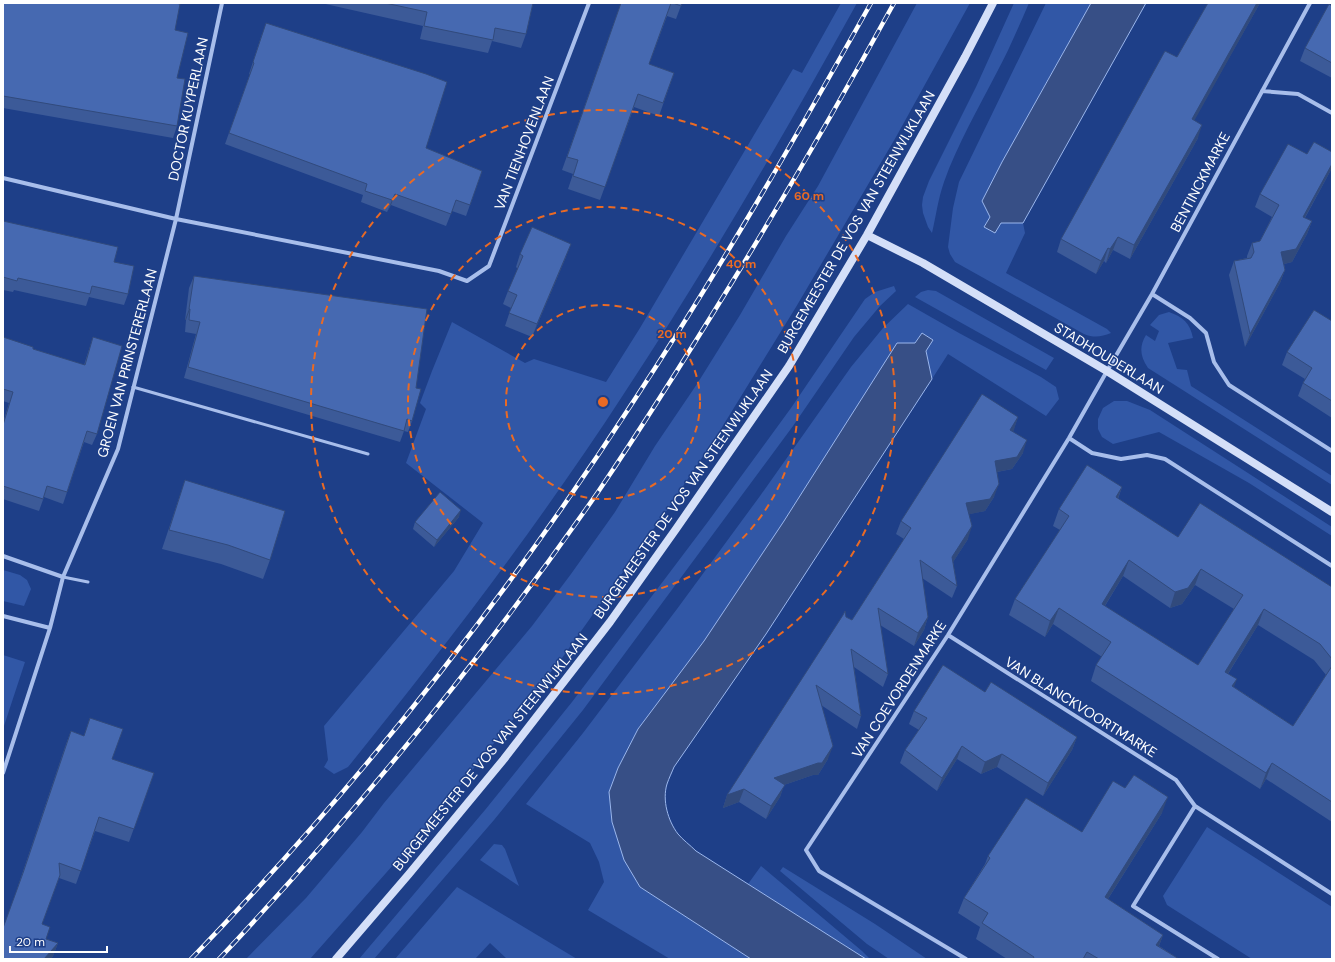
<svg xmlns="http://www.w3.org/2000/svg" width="1335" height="962" font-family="'DM Sans',sans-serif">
  <rect width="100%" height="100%" fill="#1e3f88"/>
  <path fill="#3157a6" d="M841,3H857C784,135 708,266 625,392C540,523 446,646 348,767L334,774L324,767L328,760L324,726L454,571L483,523L406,463L426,409L420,403L432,371L452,322L525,363L534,359L606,382L640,328L793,69L802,73Z
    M917,3H970L896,137L796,307L716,437L667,510L562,658L511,722L424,830L310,959H246L306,898L362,832L384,803L532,626L571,574L615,512L655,446L697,384L740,315L786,236L818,186Z
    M1014,3H1029C1019,26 1009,50 997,72C979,107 957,145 944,182C938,199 936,216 932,233L928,227L923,213L922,205L923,197L929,181L976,87Z
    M1046,3H1091L1043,88L982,201L990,217L984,227L995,232L1001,223H1023L1025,233L1006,273L1107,329L1111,333C1101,337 1094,338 1084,334L955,262L950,254L948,247L953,208L959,182Z
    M894,286L896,291L880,306L854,337L793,426L583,710L494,820L374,959H359L485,810L572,702L707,523L791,408L865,299L875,292Z
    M928,290L936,291L1054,358L1046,370L915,297L921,292Z
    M908,304L959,333L1041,377L1056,387L1059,399L1046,416L948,354L932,379L926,351L933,340L922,333L784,521L704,641L638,729L618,768L609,792L640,887L751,959H670L588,910L604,882L599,862L590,843L526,804L583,733L677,609L760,496L851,367L883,328Z
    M1169,312C1183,317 1190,323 1193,338L1168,343L1177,369L1187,370L1191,386L1332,476V485L1148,368C1140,357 1139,346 1146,335L1155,341L1159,331L1150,325L1159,315Z
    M1114,401H1127L1150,410L1332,527V536L1249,483L1159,432L1113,444L1102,437L1098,429V419L1103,408Z
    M3,570L20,575L27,580L31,589L24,606L3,601Z
    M3,655L25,662L3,729Z
    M1207,827L1332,907V959H1252L1167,905L1163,896Z
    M494,844L502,845L505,849L519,886L480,860Z
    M761,866L862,951L870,959H866L748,884Z
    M783,867L875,924L927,959H889L867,944L780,871Z
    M457,887L577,959H507L490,943L475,959H395Z"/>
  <path fill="#374f86" stroke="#9bb7ed" d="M1091,3H1146L1023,223H1001L995,233L984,227L990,217L982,201L1002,162Z
    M922,333L933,340L926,351L932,379L766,634L674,767C672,772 669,778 667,784C662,800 668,821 678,834C683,840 690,845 696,851L866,959H751L640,887L624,860L612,822L609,792L618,768L638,729L704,641L784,521L897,343H915Z"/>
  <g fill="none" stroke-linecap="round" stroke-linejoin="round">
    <path stroke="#a8beeb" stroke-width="3" d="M133,387L368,454
      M63,577L88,582"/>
    <path stroke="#a8beeb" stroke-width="4" d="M1262,91L1298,94L1332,113
      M3,178L176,219L439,271L467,281L489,266L589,3
      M1152,294L1190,318L1206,333L1214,362L1229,385L1332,451
      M1069,438L1092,453L1121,459L1147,455L1165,459L1332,566
      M3,556L63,577
      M3,616L50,628
      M948,635L1176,780L1195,806L1332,894
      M3,773L50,628L63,577L118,449L176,219L222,3
      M1195,806L1133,906L1218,959
      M966,959L819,871L806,850L948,635L1069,438L1107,371L1152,294L1310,3"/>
    <path stroke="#d4dff8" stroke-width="8" d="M867,235L923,263L1107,371L1332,512
      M336,959L409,874L504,759L610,622L676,529L789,366L867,235L965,57L993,3"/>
    <g stroke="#fff" stroke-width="4.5">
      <path id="rail" d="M191,959C357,787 506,599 635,399C719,271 796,137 871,3
        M219,959C357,812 483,657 598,492C644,424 688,354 731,284C788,191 842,98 894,3"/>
    </g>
    <use href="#rail" stroke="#1e3f88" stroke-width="3" stroke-dasharray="9" stroke-linecap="butt"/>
  </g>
  <path fill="#3c5a98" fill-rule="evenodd" d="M3,3L175,30L177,78V126L173,138L3,108Z
    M321,3H533L526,34L521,48L492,41L488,53L420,39L423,26Z
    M621,3H682L676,19L667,16L649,64L674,73L659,116L634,107L600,200L568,189L573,174L562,170Z
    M1208,3H1260L1194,120L1198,138L1130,259L1113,250L1106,263L1104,261L1096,274L1057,252L1061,239L1177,57Z
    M1332,6V78L1300,61L1305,48Z
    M262,34L426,148L482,171L466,216L452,211L446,226L391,205L387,212L361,202L363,195L225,144L250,74H249Z
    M1307,154L1332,164V168L1305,218L1312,221L1307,234L1292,262L1284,264L1285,270L1280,283L1245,347L1229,275L1234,261L1247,258V256L1252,243L1260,241L1272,217L1255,207L1260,194Z
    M3,221L114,262L128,294L124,305L89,297L86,306L14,290L13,292L3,290Z
    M520,254L566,257L532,337L505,326L511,308L503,304L508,291L518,269L516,267Z
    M194,276L412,421L408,432L404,431L400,442L184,378L196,334L185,332L186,320H185L189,288Z
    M1332,321V418L1298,396L1303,383L1305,379L1282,365L1287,352Z
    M3,337L33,349L84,365L93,337L97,434L92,445L84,442L63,504L44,497L39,511L3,499V423L9,403L3,401Z
    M1018,417L1013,431L1023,453L1012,469L997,472L994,497L985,511L969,514L968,539L953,562L957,586L952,598L922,578L928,617L924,630L914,646L880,625L888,674L883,687L854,667L861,716L857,729L821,705L828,759L818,775H813L784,785L780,797L766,819L739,802L723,808L727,795L846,617L852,620L904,539L896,534L901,521Z
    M185,480L270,560L263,579L221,564L162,549Z
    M1122,487L1118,499L1178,537L1332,587V822L1266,779L1260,789L1091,681L1096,665L1102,657L1053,624L1045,637L1009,615L1015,599L1060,530L1053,526L1059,509ZM1123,576L1170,608L1182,604L1195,585L1234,609L1198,665L1105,606ZM1258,625L1314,660L1326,675L1293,726L1234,687L1228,674Z
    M459,517L434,547L413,529L415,522Z
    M985,692L1077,737L1072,750L1043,796L997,767L981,774L957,759L937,791L900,763L905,750L919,730L909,724L914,711Z
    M90,718L112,759L154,773L129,842L95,831L76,884L59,878L42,924L46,939L58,943L53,956L51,959H3L18,886L66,744L71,731L84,736Z
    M1162,813L1108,899L1163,935L1159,946L1179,959H1007L976,939L980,927L958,913L964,898L985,864L988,856L1082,832Z"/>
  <path fill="#314a7c" d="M1257,3H1260L1188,132L1192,119Z
    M1202,125L1198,138L1130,259L1134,245Z
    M1332,164V168L1298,230L1303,217Z
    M395,194L391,205L387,212L392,200Z
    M1312,221L1307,234L1292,262L1276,266L1281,252Z
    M1118,237L1113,250L1106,263L1110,249Z
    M571,244L566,257L532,337L537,324Z
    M1108,248L1104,261L1096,274L1101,261Z
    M1285,270L1280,283L1245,347L1250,334Z
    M189,309H190L186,320H185Z
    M1018,417L1014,430L1006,443L1010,430Z
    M1027,440L1023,453L1012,469L991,473L995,461Z
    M999,484L994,497L985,511L961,516L966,503Z
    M1122,487L1116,503V497Z
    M461,510L459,517L434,547L437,540Z
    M972,526L968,539L948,570L952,557Z
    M1129,560L1123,576L1096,620L1102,604Z
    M1201,569L1195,585L1182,604L1170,608L1175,592Z
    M1059,608L1053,624L1045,637L1050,621Z
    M1264,609L1258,625L1219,688L1225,672Z
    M928,617L924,630L914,646L918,633Z
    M1237,679L1231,695L1232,686Z
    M1077,737L1072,750L1043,796L1048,783Z
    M833,746L828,759L818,775H813L784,785L780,797L766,819L771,806L774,778Z
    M962,746L957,759L937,791L942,778Z
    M1002,754L997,767L981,774L985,762Z
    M1272,763L1266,779L1260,789L1266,773Z
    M744,789L739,802L723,808L727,795Z
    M1168,797L1162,813L1099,913L1105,897Z
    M1163,935L1157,951L1156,945Z
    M58,943L53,956L51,959H44Z"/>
  <path fill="#4669b1" stroke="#314a7c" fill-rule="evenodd" d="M3,3H175L180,4L175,30L188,33L177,78L185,79L177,126L3,96Z
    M385,3H533L526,34L495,28L493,40L424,26L427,12Z
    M621,3H671L649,64L674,73L663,103L638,94L605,187L573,176L578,160L567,157Z
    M673,3H682L681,6Z
    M1208,3H1257L1192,119L1202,125L1134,245L1118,237L1110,249L1108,248L1101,261L1061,239L1165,51L1177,57Z
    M1329,4L1332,6V63L1305,48Z
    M266,23L426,74L447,82L426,148L482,171L470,205L456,200L451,214L395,194L392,200L365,191L367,184L229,133L254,63L253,62Z
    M1314,142L1332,152V164L1303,217L1312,221L1296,249L1281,252L1285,270L1250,334L1234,261L1251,258L1254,252L1252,243L1260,241L1279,205L1260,194L1288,144L1307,154Z
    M3,221L118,247L114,262L134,266L128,294L92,286L90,294L18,278L17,281L3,277Z
    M532,227L571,244L537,324L509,313L517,295L508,291L523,256L520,254Z
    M194,276L427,309L416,388L421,389L412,421L407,419L404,431L188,367L200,322L189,320L190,309H189Z
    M1314,310L1332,321V401L1303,383L1312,368L1287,352Z
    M3,337L33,347V349L85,365L93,337L122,346L97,434L87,431L67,492L47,486L43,499L3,486V425L13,392L3,389Z
    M982,394L1018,417L1010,430L1027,440L1017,457L995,461L999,484L990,499L966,503L972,526L952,557L957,586L920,560L928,617L918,633L878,608L888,674L851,649L861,716L816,685L833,746L822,763H818L774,778L785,785L771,806L744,789L727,795L843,615L845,611L846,617L852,620L911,528L901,521Z
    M1087,465L1122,487L1116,497L1178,537L1200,503L1332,587V659L1320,644L1264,609L1225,672L1237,679L1232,686L1293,726L1332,666V802L1272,763L1266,773L1096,665L1111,642L1059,608L1050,621L1015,599L1069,516L1059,509ZM1129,560L1175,592L1188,588L1201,569L1243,595L1198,665L1102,604Z
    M185,480L285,511L270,560L228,545L169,530Z
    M440,492L461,510L437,540L415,522Z
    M943,665L985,692L991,682L1077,737L1048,783L1002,754L985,762L962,746L942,778L905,750L927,718L914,711Z
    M90,718L123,729L112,759L154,773L134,829L99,817L81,871L59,863L60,875L42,924L50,927L46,939L58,943L44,959H3V928L23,873L71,731L84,736Z
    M1134,775L1168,797L1105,897L1163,935L1156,945L1179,959H1099L1087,952L1083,959H1033L1034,957L982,923L988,913L964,898L990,858L988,856L1026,798L1082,832L1113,781L1125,788Z"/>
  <g fill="none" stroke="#ea6a24" stroke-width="2" stroke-dasharray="7 5">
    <circle cx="603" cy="402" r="97"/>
    <circle cx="603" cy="402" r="195"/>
    <circle cx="603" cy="402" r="292"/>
  </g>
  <g text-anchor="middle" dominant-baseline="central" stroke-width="3" stroke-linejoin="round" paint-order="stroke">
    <g font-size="14" fill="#fff" stroke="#1e3f88">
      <text transform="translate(188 109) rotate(-78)">DOCTOR KUYPERLAAN</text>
      <text transform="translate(524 143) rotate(-69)">VAN TIENHOVENLAAN</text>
      <text transform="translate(1200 182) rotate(-62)">BENTINCKMARKE</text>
      <text transform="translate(856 222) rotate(-60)">BURGEMEESTER DE VOS VAN STEENWIJKLAAN</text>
      <text transform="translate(1109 358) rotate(31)">STADHOUDERLAAN</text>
      <text transform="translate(127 363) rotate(-75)">GROEN VAN PRINSTERERLAAN</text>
      <text transform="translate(683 494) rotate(-55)">BURGEMEESTER DE VOS VAN STEENWIJKLAAN</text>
      <text transform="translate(899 689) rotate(-57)">VAN COEVORDENMARKE</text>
      <text transform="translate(1081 707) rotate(32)">VAN BLANCKVOORTMARKE</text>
      <text transform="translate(490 752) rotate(-51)">BURGEMEESTER DE VOS VAN STEENWIJKLAAN</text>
    </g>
  </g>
  <circle cx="603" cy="402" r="6" fill="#ea6a24" stroke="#1e3f88" stroke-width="2"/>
  <g font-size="12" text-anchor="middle" font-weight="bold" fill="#ea6a24" stroke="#1e3f88" stroke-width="3" stroke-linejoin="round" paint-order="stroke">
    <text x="809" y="200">60 m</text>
    <text x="741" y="268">40 m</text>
    <text x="672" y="338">20 m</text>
  </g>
  <rect width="1335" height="962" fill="none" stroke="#ffffff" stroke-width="8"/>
  <path d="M10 946v6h97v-6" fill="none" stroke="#ffffff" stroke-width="2"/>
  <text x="16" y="946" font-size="12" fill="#ffffff" stroke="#1e3f88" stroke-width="3" paint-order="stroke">20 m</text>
</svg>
